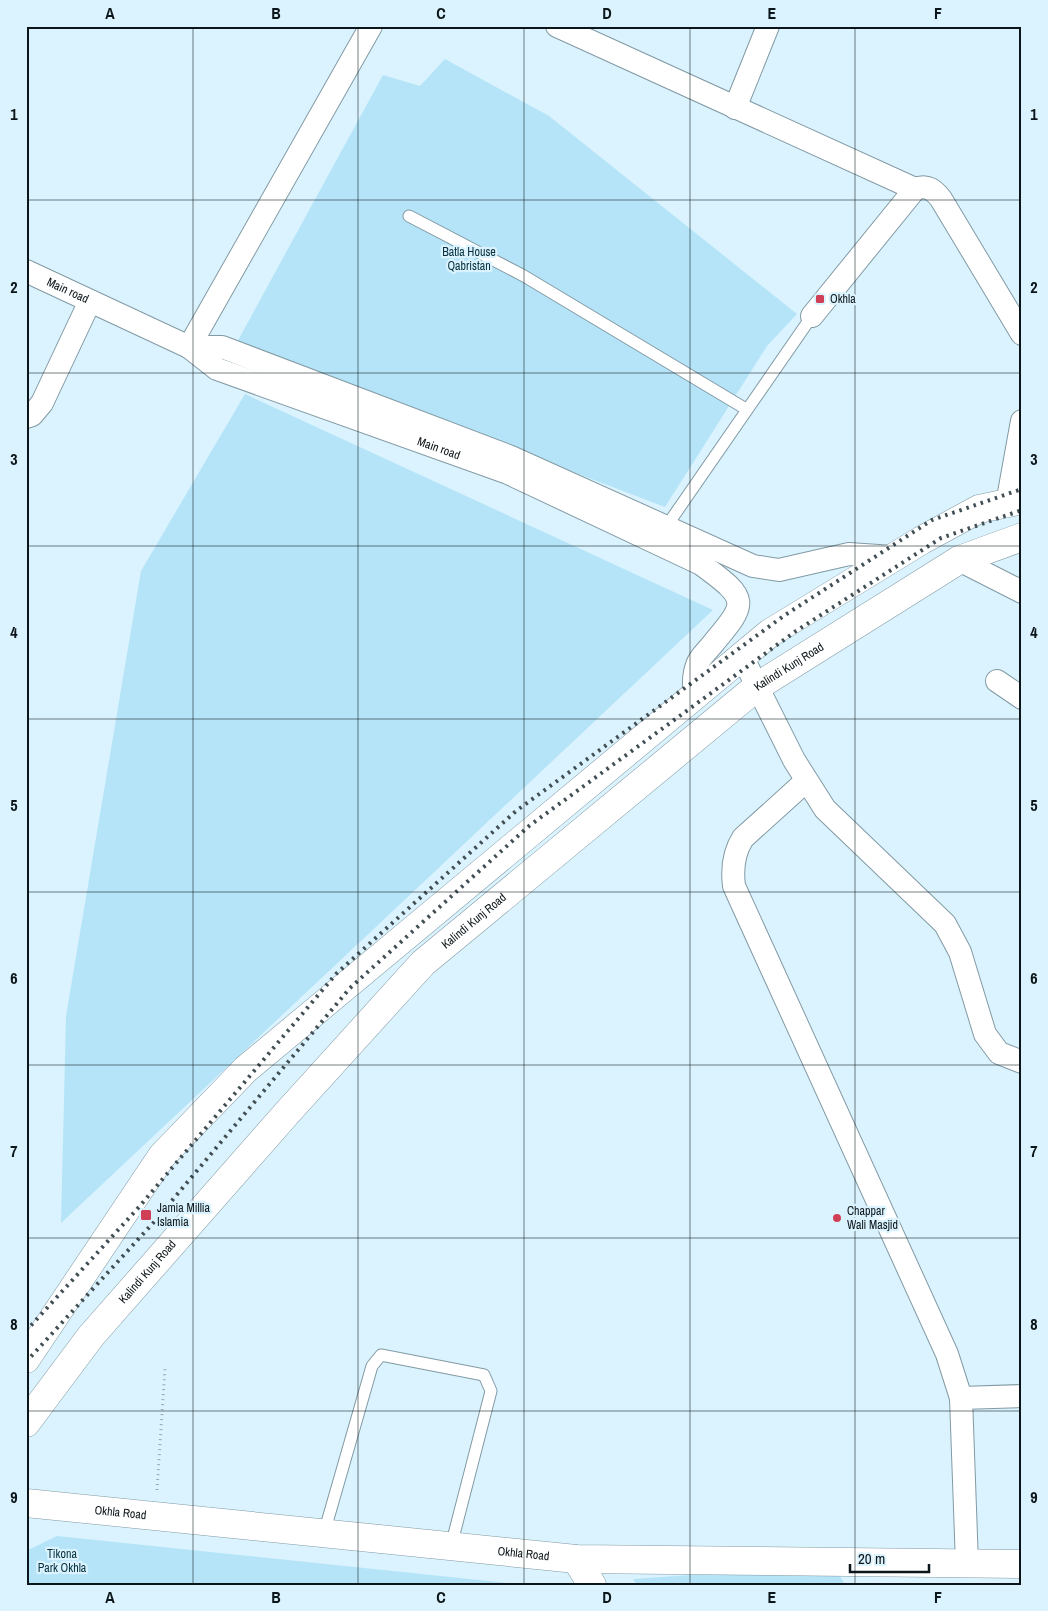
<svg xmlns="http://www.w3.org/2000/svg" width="1048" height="1611" font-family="'Archivo Narrow',sans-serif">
  <rect width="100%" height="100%" fill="#daf3fe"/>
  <path fill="#b5e4f8" d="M445,59L549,116L797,314L767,346L665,507L236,344L383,75L420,86Z
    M245,394L713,610L61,1223L66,1016L141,571Z
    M57,1536L527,1585H26V1551Z
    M834,1565L845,1585H637L633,1579Z"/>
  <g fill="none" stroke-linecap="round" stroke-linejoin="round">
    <g stroke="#829aa4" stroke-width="13">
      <path id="lane" d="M409,216L524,276L746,409
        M666,527L812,316
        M324,1533L372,1366L381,1355L484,1375L491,1391L451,1546"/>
    </g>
    <g stroke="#829aa4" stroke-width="24">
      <g id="street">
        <path d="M557,26L915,189"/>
        <path d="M735,108L768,26"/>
        <path id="s1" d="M26,271L189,347L217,369L508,473L701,564C750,600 748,602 711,646C706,652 699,658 697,665C693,675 694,685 694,696"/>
        <path d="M812,316L915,189C927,184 934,190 941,199L1022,334"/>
        <path d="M189,347H222L511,457L753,566L779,570L849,554L893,557"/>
        <path d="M189,347L371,26"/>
        <path d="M26,417L32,415L42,403L90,301"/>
        <path d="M1007,504L1022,421"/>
        <path d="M959,560L1022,592"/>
        <path d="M742,656L794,760L825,809L945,924L960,952L985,1034L999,1053L1022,1062"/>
        <path d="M997,681L1022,698"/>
        <path d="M806,781L743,838C734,852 732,870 734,886L947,1354L961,1398L967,1564"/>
        <path d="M961,1398L1022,1396"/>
      </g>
    </g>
    <g stroke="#829aa4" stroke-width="29">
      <g id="secondary">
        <path d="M26,1359L162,1156L246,1069L770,633L922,540L979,509L1022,500"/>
        <path id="s2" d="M26,1423L91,1336L287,1113L423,963L758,686L959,560L1022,537"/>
        <path id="s3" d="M26,1503L576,1559L1022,1564"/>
        <path d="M576,1559L592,1585"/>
      </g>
    </g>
    <path stroke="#95a9b2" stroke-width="3" stroke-dasharray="1 4" stroke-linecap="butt" d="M157,1490L165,1368"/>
    <use href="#lane" stroke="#fff" stroke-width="11"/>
    <use href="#street" stroke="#fff" stroke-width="22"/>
    <use href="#secondary" stroke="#fff" stroke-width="28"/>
    <path stroke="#414f54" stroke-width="4" stroke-dasharray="2.5 5" stroke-linecap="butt" d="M26,1331L139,1207L336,974L516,811L785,615L932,520L1022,489
      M26,1362L154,1222L350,988L529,826L796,631L941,538L1022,510"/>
  </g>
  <path fill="none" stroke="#0c1519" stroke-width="1" stroke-opacity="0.55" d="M193,26V1585M358,26V1585M524,26V1585M690,26V1585M855,26V1585M26,200H1022M26,373H1022M26,546H1022M26,719H1022M26,892H1022M26,1065H1022M26,1238H1022M26,1411H1022"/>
  <g fill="#d03f56" stroke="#daf3fe" stroke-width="2">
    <rect x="815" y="294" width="10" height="10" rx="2.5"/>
    <rect x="140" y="1209" width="12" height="12" rx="2.5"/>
    <circle cx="837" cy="1218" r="5"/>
  </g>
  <g text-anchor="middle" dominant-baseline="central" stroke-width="4.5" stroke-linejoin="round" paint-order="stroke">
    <g font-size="12" fill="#062f3d" stroke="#daf3fe">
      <text x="469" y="252">Batla House<tspan x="469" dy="14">Qabristan</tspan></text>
      <text x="62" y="1554">Tikona<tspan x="62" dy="14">Park Okhla</tspan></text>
    </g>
    <g font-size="12" fill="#0c1519" stroke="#daf3fe">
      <text stroke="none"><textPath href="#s1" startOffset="46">Main road</textPath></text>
      <text stroke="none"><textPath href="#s1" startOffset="451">Main road</textPath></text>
      <text stroke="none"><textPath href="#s2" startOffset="1079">Kalindi Kunj Road</textPath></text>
      <text stroke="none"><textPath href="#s2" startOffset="674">Kalindi Kunj Road</textPath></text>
      <text stroke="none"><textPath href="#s2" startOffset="194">Kalindi Kunj Road</textPath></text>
      <text stroke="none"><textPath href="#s3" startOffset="95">Okhla Road</textPath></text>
      <text stroke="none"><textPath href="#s3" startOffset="500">Okhla Road</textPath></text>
    </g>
    <g font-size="12" fill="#0c1519" stroke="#daf3fe" text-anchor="start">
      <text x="830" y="299">Okhla</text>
      <text x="157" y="1208">Jamia Millia<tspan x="157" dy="14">Islamia</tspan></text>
      <text x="847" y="1211">Chappar<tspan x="847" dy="14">Wali Masjid</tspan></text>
    </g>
  </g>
  <rect width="1048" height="1611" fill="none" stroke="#daf3fe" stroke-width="55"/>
  <path d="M850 1564v8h79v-8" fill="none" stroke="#0c1519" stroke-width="2.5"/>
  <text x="858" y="1564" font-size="15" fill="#0c1519" stroke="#daf3fe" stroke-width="4" paint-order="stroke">20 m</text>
  <rect x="28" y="28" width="992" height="1556" fill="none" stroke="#0c1519" stroke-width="2"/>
  <g font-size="16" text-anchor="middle" font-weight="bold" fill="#0c1519">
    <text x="110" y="19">A</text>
    <text x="276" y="19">B</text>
    <text x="441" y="19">C</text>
    <text x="607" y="19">D</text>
    <text x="772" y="19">E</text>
    <text x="938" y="19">F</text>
    <text x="14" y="120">1</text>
    <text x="1034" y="120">1</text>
    <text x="14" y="293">2</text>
    <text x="1034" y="293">2</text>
    <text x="14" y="465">3</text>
    <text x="1034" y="465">3</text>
    <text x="14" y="638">4</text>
    <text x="1034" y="638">4</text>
    <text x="14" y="811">5</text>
    <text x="1034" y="811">5</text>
    <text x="14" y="984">6</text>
    <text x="1034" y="984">6</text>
    <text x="14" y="1157">7</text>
    <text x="1034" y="1157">7</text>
    <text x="14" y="1330">8</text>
    <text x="1034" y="1330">8</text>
    <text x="14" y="1503">9</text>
    <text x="1034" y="1503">9</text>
    <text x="110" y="1603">A</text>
    <text x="276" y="1603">B</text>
    <text x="441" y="1603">C</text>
    <text x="607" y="1603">D</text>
    <text x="772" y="1603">E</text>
    <text x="938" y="1603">F</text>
  </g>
</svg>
